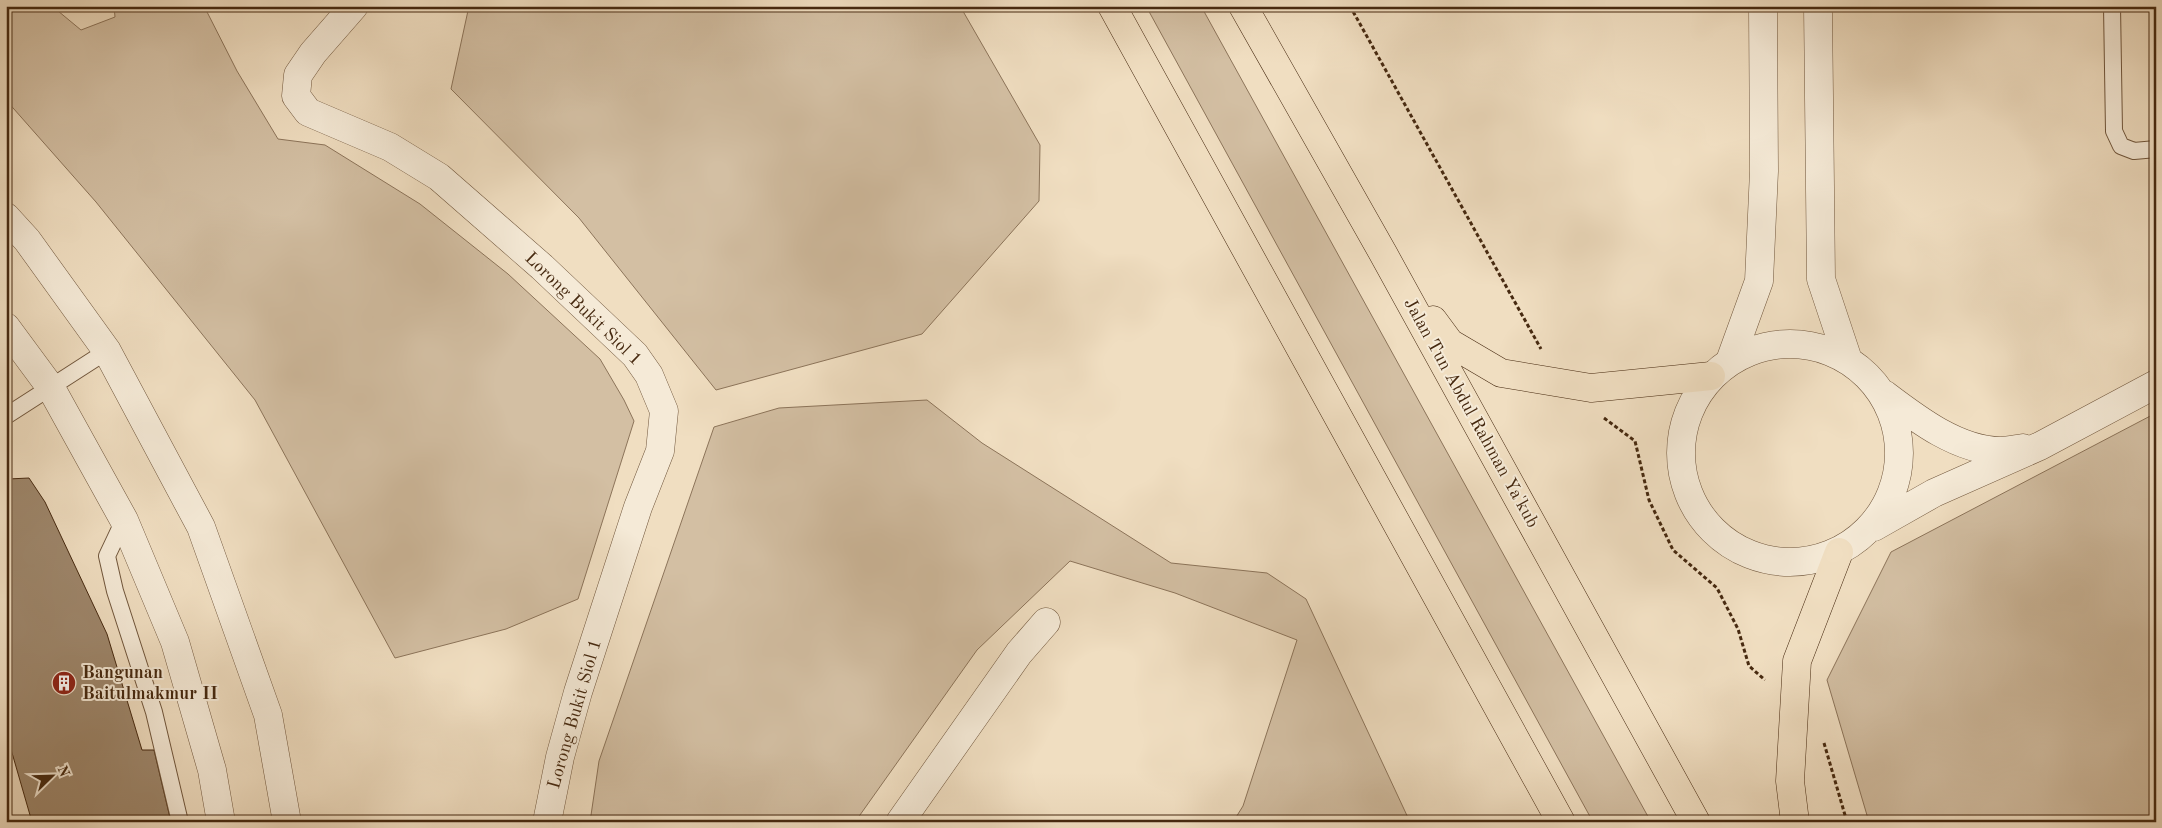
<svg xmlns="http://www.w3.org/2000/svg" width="2162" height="828" font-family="'Old Standard TT',serif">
  <rect width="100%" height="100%" fill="#f0dec1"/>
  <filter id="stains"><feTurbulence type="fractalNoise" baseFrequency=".004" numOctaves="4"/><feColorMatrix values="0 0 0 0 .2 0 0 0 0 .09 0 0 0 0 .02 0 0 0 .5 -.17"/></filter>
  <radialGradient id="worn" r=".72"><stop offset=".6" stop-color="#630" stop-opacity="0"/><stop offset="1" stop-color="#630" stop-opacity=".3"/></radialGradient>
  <path fill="#d3bfa3" stroke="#8c745a" d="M6,6H52L81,30L115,17L114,6H204L237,71L278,139L325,145L420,204L508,274L600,359L624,400L634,421L578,599L506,629L395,658L255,400L96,202L6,100Z
    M469,6H960L1040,145L1039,201L922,334L716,390L579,218L451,89Z
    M1146,6H1201L1651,822H1593Z
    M927,400L982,443L1171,563L1267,573L1306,599L1410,822H1233L1243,806L1297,640L1175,593L1070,561L977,650L855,822H590L599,761L714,427L779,408Z
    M2156,413V822H1869L1827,680L1891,552Z"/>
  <path fill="#9e876c" stroke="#462910" d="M29,478L45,502L107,634L142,750H154L171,822H32L6,732V481L8,479Z"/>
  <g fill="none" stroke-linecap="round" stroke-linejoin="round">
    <g stroke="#70563c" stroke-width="18">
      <path id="service" d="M2112,6L2114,131L2121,146L2134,151L2156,149
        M6,416L107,351
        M124,520L107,556L115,591L154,712L180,822"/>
    </g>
    <g stroke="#70563c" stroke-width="29">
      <path id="minor" d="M354,6L313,53L298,75L296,96L308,112L390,147L439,177L542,267L635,355L649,375L664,411L660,451L638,507L578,692L560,757L547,822
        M1818,6L1821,279L1848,360
        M6,217L27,240L107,351L201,527L268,715L287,822
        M6,327L51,388L124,520L175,642L212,770L221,822
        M1681 453a109 109 0 1 1 218 0a109 109 0 1 1-218 0Z
        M1730,361L1759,281L1764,171L1763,6
        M1884,394C1917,419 1957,450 2000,451C2008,451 2016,449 2023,448
        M1874,527L1934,493L2040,446L2156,384
        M900,822L1019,653L1046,622"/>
    </g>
    <g stroke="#462910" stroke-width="29">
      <path id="primary" d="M1112,6L1561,822
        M1243,6L1384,255L1696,822
        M1433,320L1450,343L1501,373L1591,388L1711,376
        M1795,822L1790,781L1797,661L1839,552"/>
    </g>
    <path stroke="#462910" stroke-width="3" stroke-dasharray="4 2.5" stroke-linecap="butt" d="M1350,6L1541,349
      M1604,418L1635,441L1649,500L1673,550L1717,588L1738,629L1749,666L1765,680
      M1824,743L1847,822"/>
    <use href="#service" stroke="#f5ead7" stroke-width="16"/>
    <use href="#minor" stroke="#f5ead7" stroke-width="28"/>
    <use href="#primary" stroke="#f0dec1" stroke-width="28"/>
  </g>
  <defs>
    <g id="building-disc" transform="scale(1.25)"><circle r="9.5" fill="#8f2418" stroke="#f5ead7"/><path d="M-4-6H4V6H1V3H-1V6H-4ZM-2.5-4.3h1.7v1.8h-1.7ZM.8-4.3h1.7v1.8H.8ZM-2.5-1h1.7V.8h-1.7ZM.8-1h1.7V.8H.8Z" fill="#fff"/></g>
  </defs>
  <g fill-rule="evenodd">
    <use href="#building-disc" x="64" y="683"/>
  </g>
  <g text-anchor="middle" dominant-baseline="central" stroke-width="4" stroke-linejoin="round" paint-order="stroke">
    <g font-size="18" fill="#462910" stroke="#f5ead7">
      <text transform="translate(583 309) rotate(44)">Lorong Bukit Siol 1</text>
      <text transform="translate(1471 413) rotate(61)">Jalan Tun Abdul Rahman Ya'kub</text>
      <text transform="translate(575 714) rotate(-74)">Lorong Bukit Siol 1</text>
    </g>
    <g font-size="18" font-weight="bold" fill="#462910" stroke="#f5ead7" text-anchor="start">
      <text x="82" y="673">Bangunan<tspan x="82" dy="21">Baitulmakmur II</tspan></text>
    </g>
  </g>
  <rect width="2162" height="828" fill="none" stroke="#f0dec1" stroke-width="25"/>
  <rect x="8" y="8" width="2147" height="813" fill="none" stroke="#462910" stroke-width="2.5"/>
  <rect x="12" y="12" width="2137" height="803" fill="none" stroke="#462910"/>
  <g transform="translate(52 776) rotate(67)" stroke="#f5ead7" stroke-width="4" paint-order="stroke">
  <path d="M0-4L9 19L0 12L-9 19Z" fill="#462910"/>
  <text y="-8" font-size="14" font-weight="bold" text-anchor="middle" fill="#462910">N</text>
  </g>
  <rect width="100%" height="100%" filter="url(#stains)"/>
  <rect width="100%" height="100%" fill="url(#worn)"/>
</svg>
